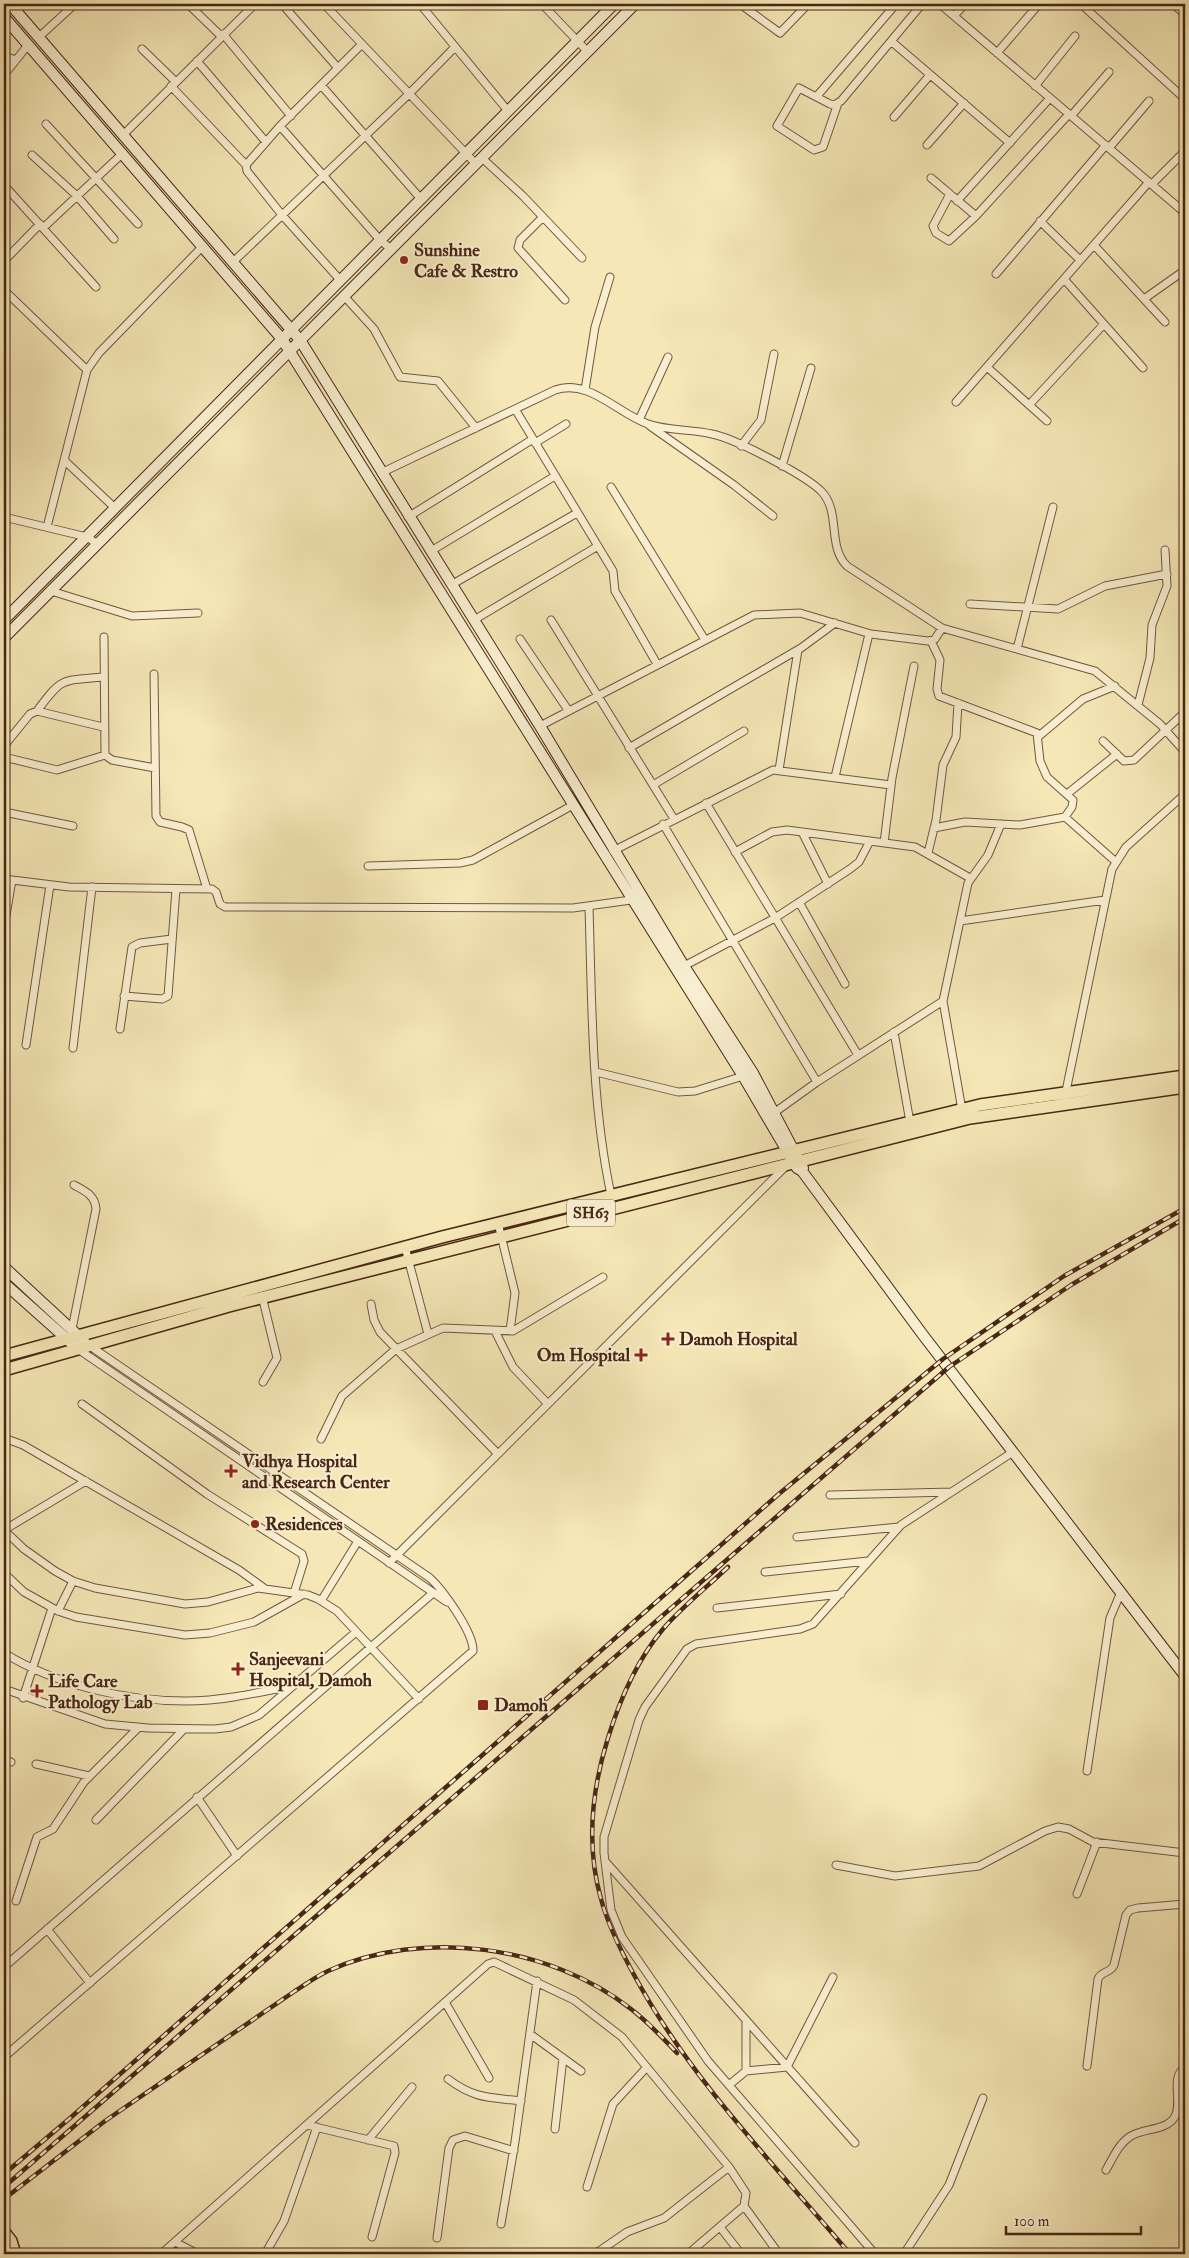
<svg xmlns="http://www.w3.org/2000/svg" width="1189" height="2258" font-family="'IM FELL Double Pica',serif">
  <rect width="100%" height="100%" fill="#f5e7b6"/>
  <filter id="stains"><feTurbulence type="fractalNoise" baseFrequency=".004" numOctaves="4"/><feColorMatrix values="0 0 0 0 .2 0 0 0 0 .09 0 0 0 0 .02 0 0 0 .5 -.17"/></filter>
  <radialGradient id="worn" r=".72"><stop offset=".6" stop-color="#630" stop-opacity="0"/><stop offset="1" stop-color="#630" stop-opacity=".3"/></radialGradient>
  <g fill="none" stroke-linecap="round" stroke-linejoin="round">
    <g stroke="#74563e" stroke-width="9">
      <path id="minor" d="M188,4L221,36
        M282,4L338,68
        M324,4L476,164
        M420,4L508,111
        M542,4L587,51
        M740,4L780,33L808,4
        M940,4L1185,213
        M1081,4L1185,99
        M1173,4L1185,14
        M954,16L965,4
        M223,34L291,116
        M39,37L75,4
        M891,41L1010,143
        M142,49L176,82
        M997,53L1039,4
        M4,56L16,60
        M197,61L266,142
        M4,75L28,45
        M321,85L421,199
        M171,86L246,165
        M1035,86L1075,36
        M817,96L896,4
        M838,103L823,147L814,150L777,126L799,88L830,104L834,105L841,101L922,4
        M1071,116L1109,72
        M894,117L930,75
        M46,124L138,224
        M280,126L380,240L391,249
        M123,135L255,4
        M927,145L964,103
        M1109,148L1149,101
        M32,155L77,196L114,239
        M482,158L523,196L582,258
        M931,178L976,216
        M1152,184L1185,151
        M4,185L96,287
        M950,194L933,226L936,233L949,241L976,216L1069,114
        M957,201L1050,98
        M543,217L520,240L518,248L565,300
        M1040,221L1080,260
        M43,228L123,153
        M1094,245L1165,322
        M4,261L40,224
        M233,262L409,94L455,47
        M996,274L1106,145
        M1064,279L1143,368
        M341,281L282,215L247,171L246,165L280,126L362,44
        M4,290L87,370
        M344,296L374,329L400,377L438,381L476,428
        M1144,299L1185,270
        M987,367L1047,421
        M585,390L595,327L610,277
        M956,402L1149,182
        M1029,405L1104,324
        M515,409L613,571L615,591L657,664
        M639,420L668,357
        M650,426L734,485L773,516
        M535,443L566,424
        M741,446L761,420L774,354
        M64,460L115,508
        M782,466L811,368
        M381,473L555,390C589,378 618,414 648,424C668,431 691,429 712,434C734,438 807,476 822,492C841,513 827,546 847,566L942,628L1095,671L1160,724L1185,752
        M611,487L705,640
        M4,517L87,537L96,543
        M408,517L533,439
        M47,527L87,370L99,353L203,246
        M431,551L555,476
        M451,585L577,513
        M51,591L132,616L198,613
        M970,604L1058,609L1105,586L1167,574
        M474,620L598,546
        M551,620L674,819
        M104,637L105,755L112,760L155,768
        M520,639L568,710
        M931,641L940,660L937,689L939,696L1037,733L1040,761L1047,777L1073,800L1072,807L1065,817
        M1017,649L1053,507
        M154,674L156,816L160,822L182,827L189,830L207,889
        M1138,705L1150,658L1152,625L1167,586L1165,550
        M37,711C63,676 61,681 103,677
        M540,726L754,615L800,613L871,634L928,641L935,639L942,628
        M1039,736L1083,699L1115,686
        M1103,741L1124,761L1134,760L1185,712
        M4,746L30,714L37,711L103,727
        M629,748L801,648L835,623
        M4,757L57,770L105,755
        M779,770L798,650
        M835,777L869,634
        M653,785L744,731
        M1067,794L1117,754
        M706,803L858,1055
        M4,812L73,826
        M663,824L817,1082
        M934,828L965,822L1020,825L1065,817L1116,862
        M802,832L828,884
        M884,843L892,778L914,666
        M613,851L773,770L891,785
        M735,852L772,832L787,830L915,847L970,878
        M928,853L936,820L943,765L956,737L958,703
        M368,866L460,863L473,860L573,805
        M4,879L69,887L212,889L216,892L220,904L225,907L573,908L631,900
        M799,902L845,984
        M589,907C592,1003 591,1101 611,1195
        M960,921L1105,900
        M4,927L12,880
        M684,966L775,918L850,869L859,862L870,841
        M124,996L162,999L168,996L176,889
        M120,1029L132,947L140,943L172,939
        M894,1032L910,1122
        M26,1045L50,885
        M73,1048L92,887
        M596,1072L678,1092L695,1091L753,1073
        M1065,1096L1112,869L1126,847L1185,794
        M962,1110L943,1001L968,883L988,855L1001,824
        M771,1115L817,1082L943,1001
        M498,1223L515,1293L510,1331
        M405,1247L428,1334
        M262,1296L277,1358L263,1382
        M371,1304L374,1320L380,1332L497,1453
        M72,1329L96,1209C95,1195 85,1191 74,1185
        M495,1331L513,1367L547,1403
        M78,1349L447,1602
        M82,1404L207,1494L302,1554L304,1561L294,1593
        M4,1438L23,1445L239,1570L264,1588
        M321,1439L342,1396L396,1349L443,1328L513,1331L603,1277
        M830,1495L952,1492
        M4,1530L24,1549L55,1571L73,1581L95,1588L185,1604L208,1602L258,1588L308,1595L318,1599L337,1611L419,1699
        M4,1530L86,1481
        M797,1537L899,1527
        M389,1563L785,1167
        M765,1572L868,1561
        M4,1573L24,1592L58,1611L76,1617L185,1635L210,1633L254,1622L304,1594
        M321,1601L358,1541
        M717,1608L841,1594
        M58,1611L73,1581
        M4,1653C56,1685 125,1701 186,1701C221,1701 257,1693 291,1686
        M4,1689L105,1724L148,1728L215,1729L231,1727L259,1715L356,1632
        M23,1698L52,1608
        M4,1760L11,1762
        M36,1764L89,1776
        M1087,1771L1110,1618L1121,1592
        M197,1797L237,1856
        M96,1820L184,1729
        M605,1861L855,2143
        M836,1865L895,1876L979,1866L1045,1831L1058,1827L1069,1829L1093,1842L1185,1853
        M1077,1894L1097,1842
        M16,1901L37,1837L53,1829L84,1782L138,1728
        M47,1929L90,1983
        M4,1967L433,1593
        M445,2002L489,2078
        M530,2034L581,2071
        M4,2057L473,1651C474,1633 443,1590 430,1578L90,1346
        M1087,2066L1098,1979C1101,1971 1111,1973 1114,1965L1126,1915L1130,1910L1138,1908L1185,1904
        M746,2071V2020
        M448,2079C475,2099 488,2097 521,2101
        M729,2085L746,2071L787,2067L833,1977
        M307,2125L394,2146L395,2153L372,2237
        M555,2129L563,2058
        M368,2140L412,2087
        M1106,2170C1113,2158 1119,2143 1131,2136C1143,2128 1165,2131 1174,2118C1184,2105 1169,2076 1185,2068
        M587,2187L613,2104L647,2067
        M744,2206L779,2254
        M501,2224L515,2142L537,1981
        M720,2227L741,2254
        M437,2238L449,2148L453,2140L465,2136L514,2151
        M175,2242L198,2254
        M161,2254L488,1964L494,1962L574,2000L622,2037L729,2167L746,2193L744,2206L688,2254
        M265,2254L284,2221L317,2127
        M595,2254L627,2232L664,2218L729,2167
        M875,2254L708,2061L622,1937L611,1910L604,1853V1837L639,1720L645,1707L687,1649L696,1644L800,1629L813,1624L901,1525L1013,1452
        M904,2254L949,2185L983,2098"/>
    </g>
    <g stroke="#492616" stroke-width="12">
      <path id="secondary" d="M10,4L300,340L540,726L684,966L753,1073L803,1168
        M4,17L282,339L743,1076L797,1168L802,1171L923,1335L1185,1676
        M4,620L614,4
        M4,638L635,4
        M4,1267L84,1341
        M4,1283L78,1349"/>
    </g>
    <g stroke="#492616" stroke-width="14">
      <path id="primary" d="M4,1356L442,1237L980,1105L1185,1076
        M4,1370L229,1306L970,1118L1185,1087"/>
    </g>
    <g stroke="#492616" stroke-width="14">
      <path id="trunk" d="M4,2232L11,2241L15,2254"/>
    </g>
    <use href="#minor" stroke="#f8efd0" stroke-width="7"/>
    <use href="#secondary" stroke="#f8efd0" stroke-width="10"/>
    <use href="#primary" stroke="#f5e7b6" stroke-width="11"/>
    <use href="#trunk" stroke="#f5e7b6" stroke-width="11"/>
    <g stroke="#492616" stroke-width="4.5">
      <path id="rail" d="M728,1567C707,1587 682,1607 663,1629C637,1660 620,1699 608,1738C592,1789 586,1846 601,1899C608,1925 620,1949 633,1973C689,2078 774,2164 850,2254
        M4,2174L69,2119L780,1493L943,1359L1064,1276L1185,1208
        M4,2187L949,1367L1071,1285L1185,1218
        M4,2199L105,2121L295,1991C306,1984 317,1976 328,1971C423,1928 549,1945 631,2009C648,2022 663,2038 677,2053"/>
    </g>
    <use href="#rail" stroke="#f8efd0" stroke-width="2.5" stroke-dasharray="8" stroke-linecap="butt"/>
  </g>
  <g fill="#8f2418" stroke="#f8efd0" stroke-width="2">
    <circle cx="404" cy="260" r="5"/>
    <path d="M665.5 1331.5h5v5h5v5h-5v5h-5v-5h-5v-5h5z"/>
    <path d="M638.5 1347.5h5v5h5v5h-5v5h-5v-5h-5v-5h5z"/>
    <path d="M228.5 1463.5h5v5h5v5h-5v5h-5v-5h-5v-5h5z"/>
    <circle cx="255" cy="1524" r="5"/>
    <path d="M235.5 1661.5h5v5h5v5h-5v5h-5v-5h-5v-5h5z"/>
    <path d="M34.5 1683.5h5v5h5v5h-5v5h-5v-5h-5v-5h5z"/>
    <rect x="477" y="1699" width="12" height="12" rx="2.5"/>
  </g>
  <g text-anchor="middle" dominant-baseline="central" stroke-width="4" stroke-linejoin="round" paint-order="stroke">
    <rect fill="#f8efd0" stroke="#7e624e" stroke-width="1" x="567" y="1199.5" width="48" height="27" rx="4"/>
    <g font-size="16" font-weight="bold" fill="#492616">
      <text x="591" y="1213">SH63</text>
    </g>
    <g font-size="18" font-weight="bold" fill="#492616" stroke="#f8efd0" text-anchor="start">
      <text x="414" y="250">Sunshine<tspan x="414" dy="21">Cafe &amp; Restro</tspan></text>
      <text x="679" y="1339">Damoh Hospital</text>
      <text x="630" y="1355" text-anchor="end">Om Hospital</text>
      <text x="242" y="1461">Vidhya Hospital<tspan x="242" dy="21">and Research Center</tspan></text>
      <text x="265" y="1524">Residences</text>
      <text x="249" y="1659">Sanjeevani<tspan x="249" dy="21">Hospital, Damoh</tspan></text>
      <text x="48" y="1681">Life Care<tspan x="48" dy="21">Pathology Lab</tspan></text>
      <text x="494" y="1705">Damoh</text>
    </g>
  </g>
  <rect width="1189" height="2258" fill="none" stroke="#f5e7b6" stroke-width="20"/>
  <rect x="5" y="5" width="1179" height="2248" fill="none" stroke="#492616" stroke-width="2.5"/>
  <rect x="10" y="10" width="1169" height="2238" fill="none" stroke="#492616"/>
  <path d="M1006 2226v8h135v-8" fill="none" stroke="#492616" stroke-width="2.5"/>
  <text x="1014" y="2226" font-size="15" fill="#492616" stroke="#f8efd0" stroke-width="4" paint-order="stroke">100 m</text>
  <rect width="100%" height="100%" filter="url(#stains)"/>
  <rect width="100%" height="100%" fill="url(#worn)"/>
</svg>
